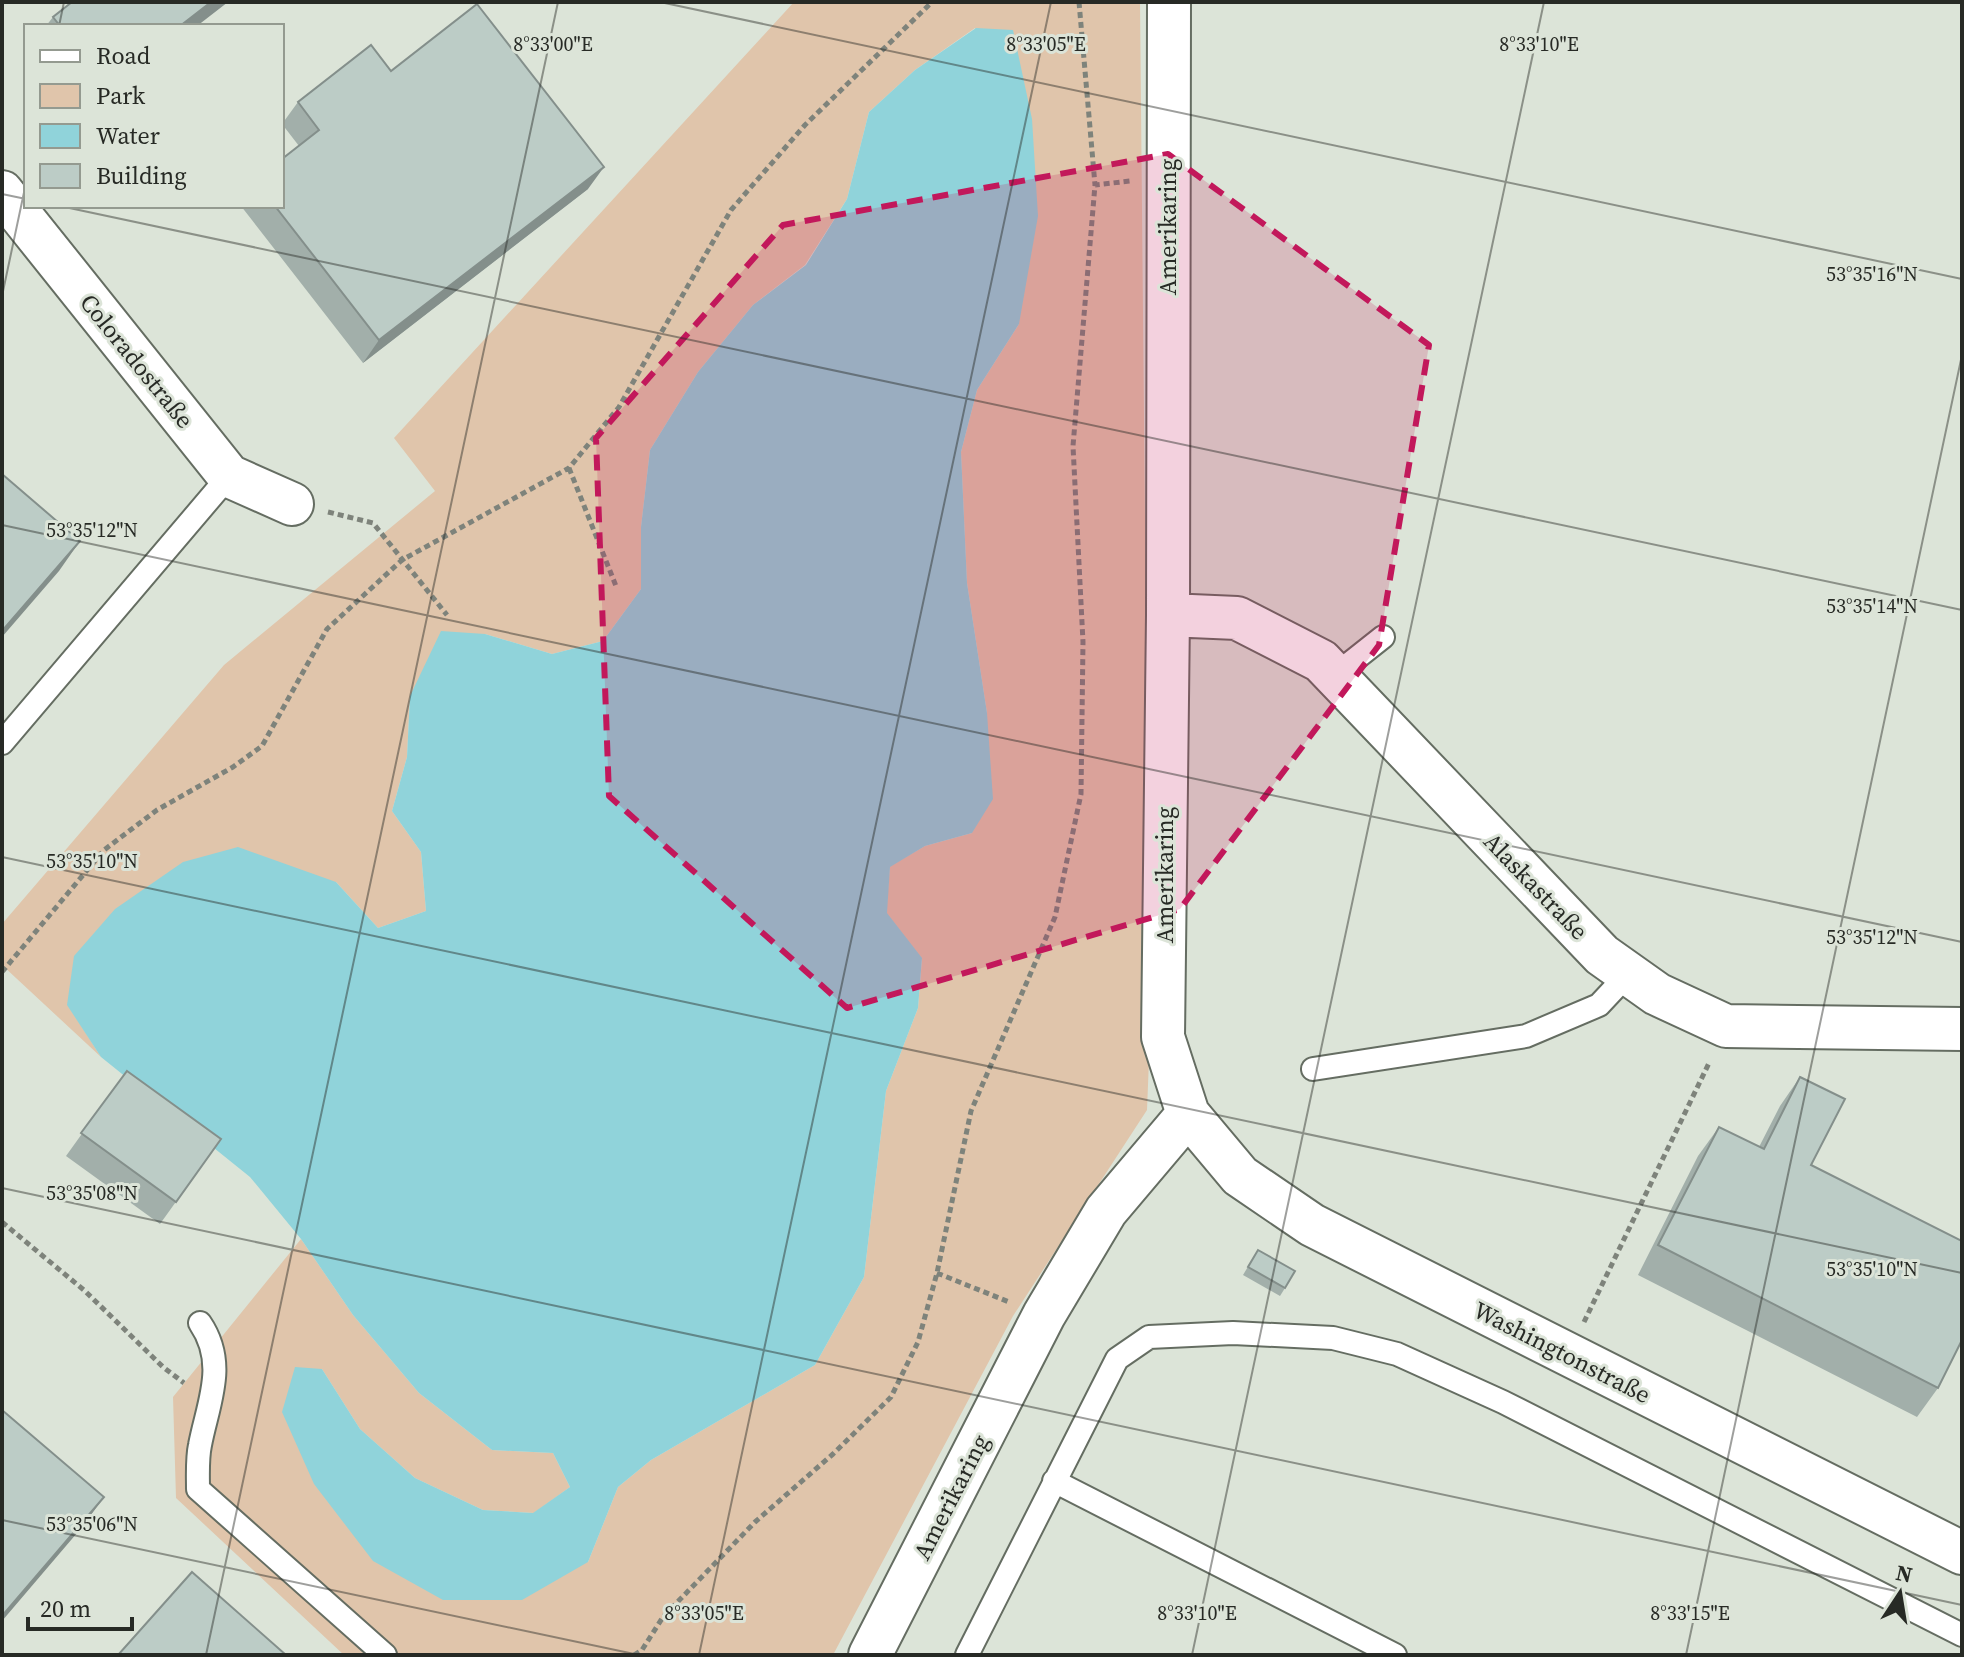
<svg xmlns="http://www.w3.org/2000/svg" width="1964" height="1657" font-family="'Source Serif 4',serif">
  <rect width="100%" height="100%" fill="#dce4d8"/>
  <path fill="#e0c5ab" d="M794,2H1140L1150,1035L1147,1110L1013,1316L833,1655H344L176,1498L173,1397L301,1239L353,1315L419,1393L492,1450L553,1453L570,1487L534,1513L483,1510L415,1478L360,1429L322,1369L314,1484L588,1562L618,1487L651,1460L815,1365L864,1277L886,1091L918,1008L922,959L886,913L890,866L925,846L972,833L987,713L967,583L961,452L977,390L1019,324L975,28L915,70L869,112L847,199L805,265L753,305L698,372L650,450L641,527V589L603,641L552,654L485,634L410,696L407,757L392,811L421,852L426,911L378,928L336,882L68,1005L101,1057L2,965V924L224,665L435,491L394,438Z"/>
  <path fill="#90d3da" d="M976,28L1013,30L1032,119L1038,216L1019,324L977,390L961,452L967,583L987,713L993,799L972,833L925,846L890,867L887,913L922,958L918,1008L886,1091L864,1277L815,1365L651,1460L618,1487L588,1562L522,1600H443L373,1561L314,1484L282,1412L295,1367L322,1369L360,1429L415,1478L483,1510L533,1513L570,1487L553,1453L492,1450L419,1393L353,1315L301,1239L250,1177L101,1057L67,1005L74,956L115,909L183,862L238,847L336,882L378,928L426,911L421,852L392,811L407,757L410,696L441,631L485,634L552,654L603,641L641,589V527L650,450L698,372L753,305L806,265L847,199L869,112L915,70Z"/>
  <g fill="none" stroke-linecap="round" stroke-linejoin="round">
    <g stroke="#656d62" stroke-width="26">
      <path id="service" d="M1335,675L1383,637
        M2,743L229,476
        M1313,1069L1526,1036L1599,1005L1628,974
        M200,1323C228,1364 208,1403 200,1445C197,1459 198,1475 198,1489L385,1655
        M1054,1481L1395,1655
        M967,1655L1117,1359L1149,1337L1233,1333L1333,1338L1397,1354L1503,1402L1962,1635"/>
    </g>
    <g stroke="#656d62" stroke-width="46">
      <path id="minor" d="M1169,2L1168,615L1163,1037L1188,1114L1240,1176L1312,1225L1962,1553
        M2,192L229,476L292,504
        M1168,615L1237,618L1321,661L1602,955L1657,994L1726,1026L1962,1029
        M870,1655L1044,1315L1106,1211L1188,1114"/>
    </g>
    <path stroke="#7e837b" stroke-width="5" stroke-dasharray="6 4" stroke-linecap="butt" d="M1079,2L1095,185
      M569,468L616,586
      M328,512L373,523L447,615
      M2,972L104,850L157,810L233,767L262,746L327,629L402,560L569,468L619,407L731,210L805,125L932,2
      M2,1222L85,1291L163,1367L184,1383
      M937,1273L1009,1302
      M1584,1322L1710,1061
      M634,1655L642,1650L663,1617L755,1522L833,1454L891,1397L918,1342L937,1273L971,1111L1055,917L1081,794L1083,642L1073,446L1095,185L1130,181"/>
    <use href="#service" stroke="#fff" stroke-width="22"/>
    <use href="#minor" stroke="#fff" stroke-width="42"/>
  </g>
  <path fill="#a2afaa" d="M53,17L197,26H46Z
    M391,71L588,189L363,363L241,206H282L299,146L282,124L298,102Z
    M127,1071L221,1139L160,1224L66,1156Z
    M1800,1077L1811,1165L1938,1388L1917,1417L1638,1275L1698,1156L1719,1127L1759,1147L1780,1106Z
    M1258,1250L1285,1288L1280,1296L1243,1275Z"/>
  <path fill="#848f8b" d="M211,2H228L197,26H180Z
    M604,167L588,189L363,363L379,340Z
    M80,541L59,571L2,637V631Z
    M104,1497L83,1526L2,1621V1616Z"/>
  <path fill="#bcccc6" stroke="#848f8b" stroke-width="2" d="M72,2H211L180,26H60L53,17Z
    M477,4L604,167L379,340L275,206H282V159L319,130L298,102L371,45L391,71Z
    M2,474L80,541L2,631Z
    M127,1071L221,1139L176,1202L81,1133Z
    M1800,1077L1845,1099L1811,1165L1962,1241V1340L1938,1388L1658,1245L1719,1127L1764,1149Z
    M1258,1250L1295,1271L1285,1288L1248,1267Z
    M2,1410L104,1497L2,1616Z
    M192,1572L286,1655H118Z"/>
  <path fill="#c2185b" fill-opacity="0.2" stroke="#c2185b" stroke-width="6" stroke-dasharray="16 10" stroke-linejoin="round" d="M1168,154L1429,345L1379,645L1180,909L847,1008L609,796L596,438L783,225Z"/>
  <path fill="none" stroke="#272a25" stroke-width="2" stroke-opacity="0.45" d="M660,2L1962,279M59,26L64,2M2,194L26,199M60,206L1962,610M2,296L26,183M2,525L1962,942M2,857L1962,1273M2,1188L1962,1605M2,1520L639,1655M206,1655L558,2M699,1655L1051,2M1192,1655L1544,2M1686,1655L1962,355"/>
  <g text-anchor="middle" dominant-baseline="central" stroke-width="6" stroke-linejoin="round" paint-order="stroke">
    <g font-size="24" fill="#272a25" stroke="#dce4d8">
      <text transform="translate(1167 227) rotate(-90)">Amerikaring</text>
      <text transform="translate(137 361) rotate(51)">Coloradostraße</text>
      <text transform="translate(1164 875) rotate(-90)">Amerikaring</text>
      <text transform="translate(1536 886) rotate(46)">Alaskastraße</text>
      <text transform="translate(1562 1352) rotate(27)">Washingtonstraße</text>
      <text transform="translate(951 1497) rotate(-63)">Amerikaring</text>
    </g>
  </g>
  <g font-size="20" text-anchor="middle" fill="#272a25" stroke="#dce4d8" stroke-width="6" stroke-linejoin="round" paint-order="stroke">
    <text x="553" y="51">8°33'00"E</text>
    <text x="1046" y="51">8°33'05"E</text>
    <text x="1539" y="51">8°33'10"E</text>
    <text x="1872" y="281">53°35'16"N</text>
    <text x="92" y="537">53°35'12"N</text>
    <text x="1872" y="613">53°35'14"N</text>
    <text x="92" y="868">53°35'10"N</text>
    <text x="1872" y="944">53°35'12"N</text>
    <text x="92" y="1200">53°35'08"N</text>
    <text x="1872" y="1276">53°35'10"N</text>
    <text x="92" y="1531">53°35'06"N</text>
    <text x="704" y="1620">8°33'05"E</text>
    <text x="1197" y="1620">8°33'10"E</text>
    <text x="1690" y="1620">8°33'15"E</text>
  </g>
  <rect width="1964" height="1657" fill="none" stroke="#272a25" stroke-width="8"/>
  <rect x="24" y="24" width="260" height="184" fill="#dce4d8" stroke="#949a90" stroke-width="2"/>
  <rect x="40" y="50" width="40" height="12" fill="#ffffff" stroke="#949a90" stroke-width="2"/>
  <text x="96" y="64" font-size="24" fill="#272a25">Road</text>
  <rect x="40" y="84" width="40" height="24" fill="#e0c5ab" stroke="#949a90" stroke-width="2"/>
  <text x="96" y="104" font-size="24" fill="#272a25">Park</text>
  <rect x="40" y="124" width="40" height="24" fill="#90d3da" stroke="#949a90" stroke-width="2"/>
  <text x="96" y="144" font-size="24" fill="#272a25">Water</text>
  <rect x="40" y="164" width="40" height="24" fill="#bcccc6" stroke="#949a90" stroke-width="2"/>
  <text x="96" y="184" font-size="24" fill="#272a25">Building</text>
  <g transform="translate(1900 1593) rotate(12)" stroke="#dce4d8" stroke-width="6" paint-order="stroke">
  <path d="M0-6L14 30L0 20L-14 30Z" fill="#272a25"/>
  <text y="-12" font-size="22" font-weight="bold" text-anchor="middle" fill="#272a25">N</text>
  </g>
  <path d="M28 1617v12h104v-12" fill="none" stroke="#272a25" stroke-width="4"/>
  <text x="40" y="1617" font-size="24" fill="#272a25" stroke="#dce4d8" stroke-width="6" paint-order="stroke">20 m</text>
</svg>
